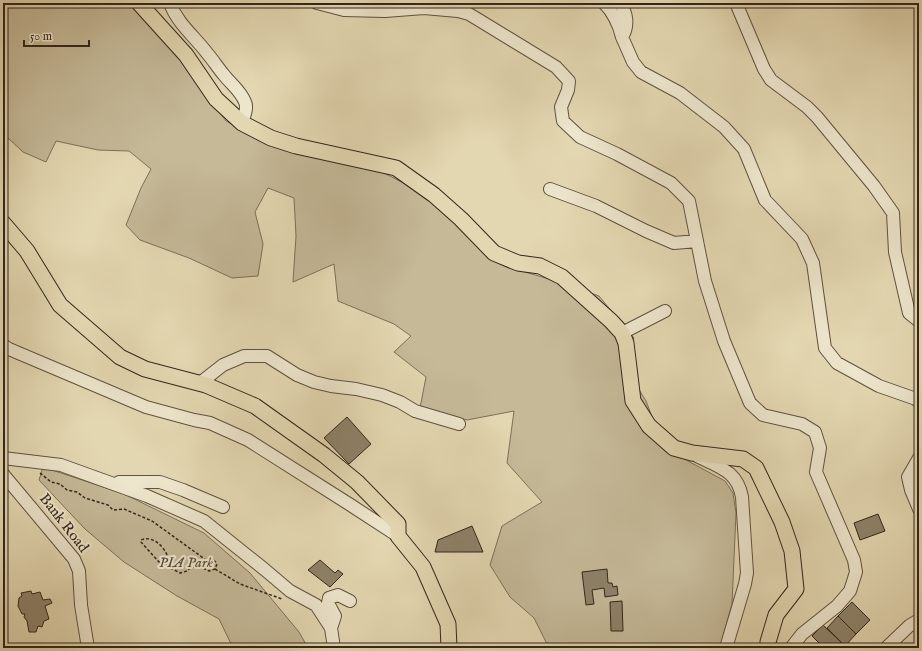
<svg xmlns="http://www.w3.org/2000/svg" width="922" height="651" font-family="'IM FELL English',serif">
  <rect width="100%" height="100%" fill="#e3d7b1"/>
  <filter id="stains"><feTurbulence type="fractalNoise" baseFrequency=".005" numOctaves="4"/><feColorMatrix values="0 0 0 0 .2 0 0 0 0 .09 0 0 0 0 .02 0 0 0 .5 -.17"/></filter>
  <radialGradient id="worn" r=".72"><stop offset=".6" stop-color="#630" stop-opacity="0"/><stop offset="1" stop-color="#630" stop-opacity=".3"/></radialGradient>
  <path fill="#c5b998" stroke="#7c705a" d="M3,3H90L92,5L96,3H133L150,19L226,121L262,140L378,170L425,194L511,268L556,281L599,296L634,338L621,360L646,401L664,448L725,481L733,493L736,513L732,604L720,648H549L534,618L510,597L490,565L502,526L542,502L507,463L514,411L467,420L420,408L426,377L394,352L411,336L394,324L338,301L334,264L293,282L296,236L294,198L268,188L255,212L263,244L258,276L232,278L189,258L140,240L126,225L141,188L151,169L129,151L98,150L56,141L46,162L23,152L7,137L3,124Z
    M43,467L124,494L204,533L250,573L299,632L308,648H233L219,619L177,596L124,562L85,529L39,480Z"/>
  <path fill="#8e8269" stroke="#32261b" d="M347,417L371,444L349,464L324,438Z
    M878,514L885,531L860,540L854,523Z
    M472,526L483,552H435L438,540Z
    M320,560L335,573L338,570L343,574L330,587L308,570Z
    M607,569L608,583H612L613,587L617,586L618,595L605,597L604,588L592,590L594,604L586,605L582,572Z
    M31,591L32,594L40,592L43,600L50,599L52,603L45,606L49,619L44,621L42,627L38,626L36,632H29L27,621L24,617L25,614H22L18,606L19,598L22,596L21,593Z
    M622,601L623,631H611L610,602Z
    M852,602L870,620L856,634L838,616Z
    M838,616L856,634L845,646L827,628Z
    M823,625L845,646L843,648H824L812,636Z"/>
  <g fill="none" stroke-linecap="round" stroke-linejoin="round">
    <g stroke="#5e5240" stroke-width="14">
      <path id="minor" d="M170,3C177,23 194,36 207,53C213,60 218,68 224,75C231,84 241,91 245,102C248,108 244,116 242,123
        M317,3L344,10L385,11L424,8L458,11L469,14L556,67L569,81L568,90L561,107L563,121L580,137L617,154L671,183L689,201L705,281L724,341L750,403L763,415L802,424L815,432L820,448L816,472L854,560L856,572L850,591L837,606L802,634L791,648
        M604,3C613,12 619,25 622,37
        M620,3C627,13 629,26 622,37L633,62L641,72L680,93L724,127L744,149L765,200L802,239L813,263L825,348L837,363L879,386L916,399L919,402
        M736,3L764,69L771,80L807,107L817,117L874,186L893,213L895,252L909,313L919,321
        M550,189L596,206L646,231L674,243L697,241
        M622,333L665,311
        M3,345L9,349L146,407L194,420L210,423L248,440L349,504L398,536
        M200,383L223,365L244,356H267L297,375L314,382L331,386L356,389L382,395L400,402L415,411L459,424
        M697,456C718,467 737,470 742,497L747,573L745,584L726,648
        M3,458L61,465L147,496L204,521L264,569L290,591L316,605L331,628L334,648
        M919,458L908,477L911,490L919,509
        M3,474L74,559L79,571L81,605L88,648
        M119,482H160L183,490L223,507
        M331,628L335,616L328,603L329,598L338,595L350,601
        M886,648L909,626L919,620"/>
    </g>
    <g stroke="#32261b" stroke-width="17">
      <path id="major" d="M139,3L186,55L216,99L242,123L271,138L296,146L396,168L434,195L461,219L494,253L518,263L540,266L562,277L611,321L622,333L626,343L633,401L649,426L674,448L692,453L743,459L756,468L782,522L792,551L796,589L776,615L768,642V648
        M3,223L27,251L60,305L120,357L145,369L206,385L255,406L324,455L357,482L398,524V536L423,567L448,624L449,648"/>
    </g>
    <path stroke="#32261b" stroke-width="1.5" stroke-dasharray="3 2" stroke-linecap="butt" d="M40,473L51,482L60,484L67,490L77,492L85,498L108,505L113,510L124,509L152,521L206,560C211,559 214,559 217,564L215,569L209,571L203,568V564L206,560
      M167,565C167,562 168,558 167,555C163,545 151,535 141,540V542L159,562L180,573L187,571L191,567L203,568
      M215,569L240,584L282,599"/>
    <use href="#minor" stroke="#ede5cc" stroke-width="12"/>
    <use href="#major" stroke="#e3d7b1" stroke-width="15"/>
  </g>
  <g text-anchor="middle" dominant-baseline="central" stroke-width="4" stroke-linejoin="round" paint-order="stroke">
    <g font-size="15" fill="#32261b" stroke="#ede5cc">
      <text transform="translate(64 523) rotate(52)">Bank Road</text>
    </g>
    <g font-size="15" font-style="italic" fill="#574b3a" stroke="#ede5cc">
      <text x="186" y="562">PIA Park</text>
    </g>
  </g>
  <rect width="922" height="651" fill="none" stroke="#e3d7b1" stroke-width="16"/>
  <rect x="4" y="4" width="914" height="643" fill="none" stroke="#32261b" stroke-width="2"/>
  <rect x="8" y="8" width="906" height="635" fill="none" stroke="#32261b"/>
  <path d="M24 40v6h65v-6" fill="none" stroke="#32261b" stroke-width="2"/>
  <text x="30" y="40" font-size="12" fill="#32261b" stroke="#ede5cc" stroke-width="3" paint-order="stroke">50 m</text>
  <rect width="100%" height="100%" filter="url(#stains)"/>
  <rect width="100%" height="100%" fill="url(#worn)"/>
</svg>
